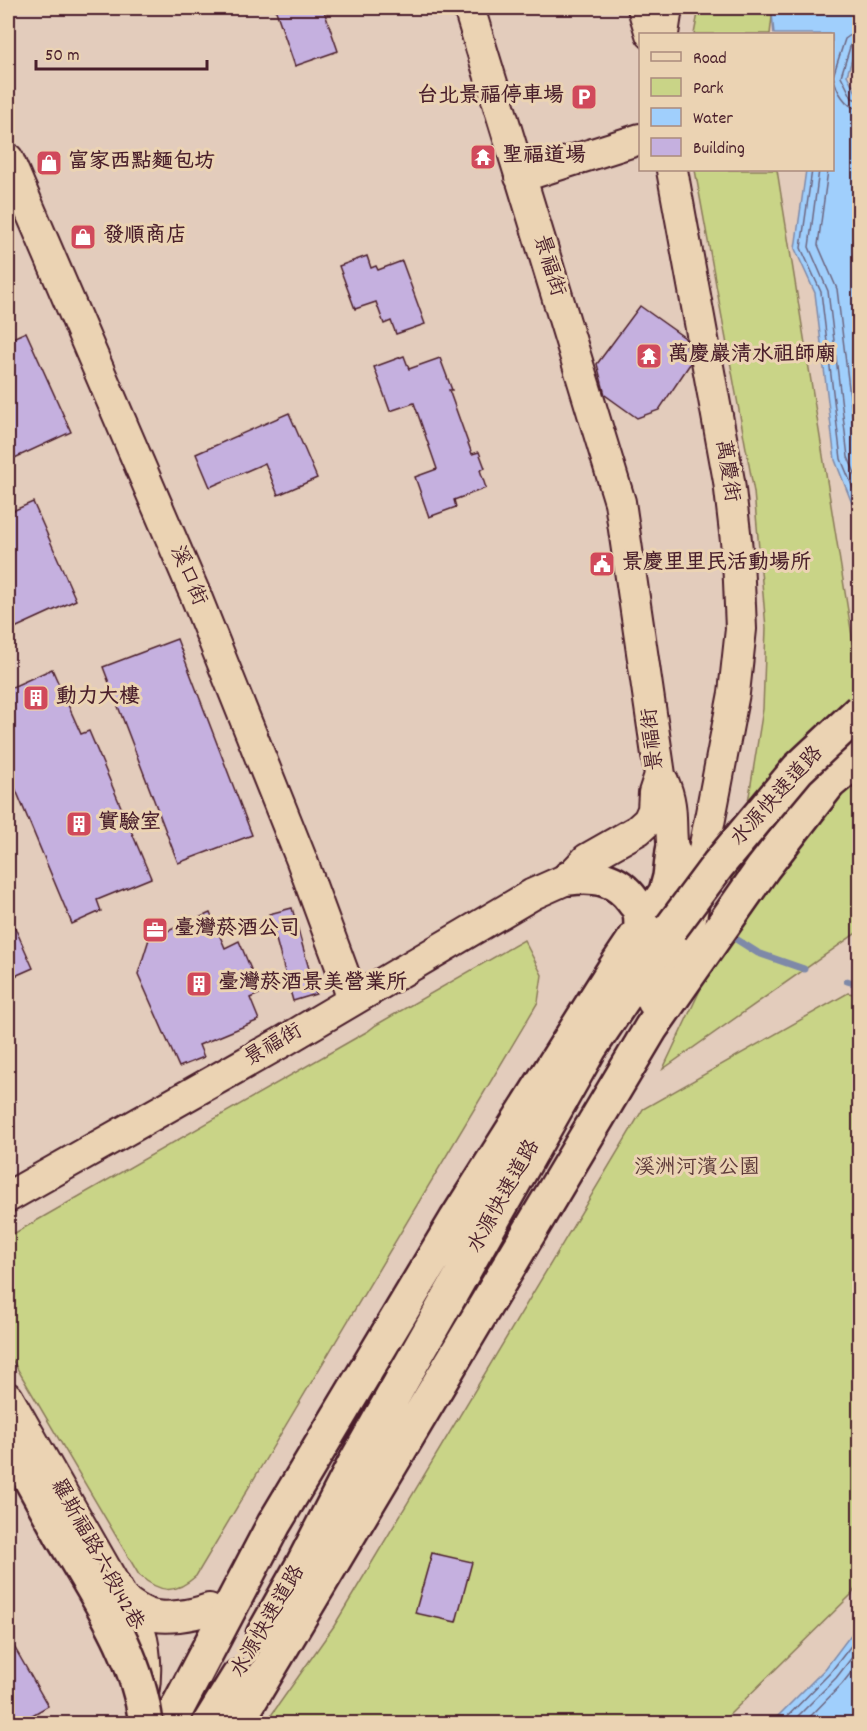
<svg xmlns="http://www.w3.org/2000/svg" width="867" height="1731" font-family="Dekko,'LXGW WenKai TC',sans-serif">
  <rect width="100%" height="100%" fill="#e3ccbc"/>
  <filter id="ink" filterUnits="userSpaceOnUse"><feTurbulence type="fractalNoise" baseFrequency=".0167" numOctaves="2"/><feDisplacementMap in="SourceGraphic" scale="12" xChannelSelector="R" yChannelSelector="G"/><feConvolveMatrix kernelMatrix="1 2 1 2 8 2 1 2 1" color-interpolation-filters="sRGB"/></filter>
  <g filter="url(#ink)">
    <path fill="#c9d487" stroke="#8a7a59" stroke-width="1.5" d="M699,8H773L770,34H694Z
      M695,170H777L858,673L859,931L663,1069L716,956L749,796L763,709L766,628L754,492Z
      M524,940L542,975L538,1002L196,1576C175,1595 160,1593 139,1575L8,1353V1237L368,1031L376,1025Z
      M848,993L859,995L860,1581L852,1594L721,1723L265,1724L334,1626L643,1109Z"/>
    <path fill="#a0cffc" stroke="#7e89a8" stroke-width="1.5" d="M773,8H859V38L847,75L860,100L859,521L835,460L815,293L795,249L806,170H832V34H774L772,13Z
      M859,1624V1723H771L825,1669Z"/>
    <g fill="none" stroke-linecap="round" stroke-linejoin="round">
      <path stroke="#6c657f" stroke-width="1.5" d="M860,32L852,34L845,39L833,76C836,89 845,108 860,109
        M860,40H855L851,44L841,76L852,98L860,101
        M812,170L801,248L821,292L841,459L860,505
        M819,170L809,247L828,291L848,457L860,485
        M828,170L818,245L837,289L857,454L860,461
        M780,1724L830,1673L860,1634
        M790,1724L836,1678L860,1647
        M803,1724L842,1684L860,1661"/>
      <path stroke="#7e89a8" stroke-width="7" d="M728,934L758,953L804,969
        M847,981L860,985"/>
    </g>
    <path fill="#c5b0df" stroke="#4a1f2b" stroke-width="1.5" d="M275,8H323L338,51L295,66Z
      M367,256L371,268L376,266L378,270L402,261L425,324L396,334L391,321L384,324L376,302L355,309L339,266Z
      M640,306L685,338L690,364L659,410L637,418L605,395L597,364Z
      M26,332L71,432L8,461V340Z
      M404,356L409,369L440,358L452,390H449L472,454L479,452L485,468L480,470L486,488L454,500L456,507L429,517L415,477L437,469L414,403L390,411L374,367Z
      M289,413L317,478L278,495L265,463L210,487L196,454Z
      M33,502L76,600L8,631V513Z
      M177,639L252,835L178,863L103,667Z
      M52,669L81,734L89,731L151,878L97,900L101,911L72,924L8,771V689Z
      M292,908L316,994L293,1001L269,914Z
      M8,912L33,968L8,979Z
      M210,913L225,948L239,941L261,993L250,998L259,1020L199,1045L204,1057L179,1067L138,974L149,939Z
      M432,1553L472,1562L456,1622L415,1613Z
      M8,1636L48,1706L17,1724H8Z"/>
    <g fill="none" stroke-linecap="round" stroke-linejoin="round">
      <g stroke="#4a1f2b" stroke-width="34">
        <path id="minor" d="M643,8L651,34
          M663,34L667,8
          M8,159L195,594L302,861L353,999
          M520,177L640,139
          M663,781C675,809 669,823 673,851C674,859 677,867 679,874
          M653,1002L675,965L690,923L734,693L741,629L738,558L729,481L672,170
          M8,1197L284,1041L533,894L569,878L587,859L638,830L648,821L653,810L654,793L660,775L620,502L469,8
          M8,1398L137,1624C146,1645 147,1672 143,1695
          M123,1599C131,1605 138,1611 148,1614C164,1620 193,1615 209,1609"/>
      </g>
      <g stroke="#4a1f2b" stroke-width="38">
        <path id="highway" d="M569,878C596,875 617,878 633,901C635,904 638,906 639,909C641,915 641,923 641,929
          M8,1438L62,1536
          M263,1635L303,1564L354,1465L590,1048L671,928
          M169,1724L274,1524L456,1220L613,971L666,892L670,877L673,851
          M209,1724L238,1677
          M236,1724L651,1028L763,868L829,783L860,757"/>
      </g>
      <use href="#minor" stroke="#ebd3b3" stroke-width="30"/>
      <use href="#highway" stroke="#ebd3b3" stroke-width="33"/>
      <g stroke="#4a1f2b" stroke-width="38" stroke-linecap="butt">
        <path id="highway-bridge" d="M671,928L718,865L798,769L860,711
          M62,1536C96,1595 138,1654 146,1724"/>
      </g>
      <use href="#highway-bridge" stroke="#ebd3b3" stroke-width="33"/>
    </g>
  </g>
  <defs>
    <g id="parking-square" transform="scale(1.35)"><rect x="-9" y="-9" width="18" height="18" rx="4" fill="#d1495b" stroke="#ebd3b3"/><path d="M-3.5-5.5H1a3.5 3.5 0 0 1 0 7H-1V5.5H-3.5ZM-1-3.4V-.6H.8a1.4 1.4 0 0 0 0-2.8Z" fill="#fff"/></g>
    <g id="temple-square" transform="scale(1.35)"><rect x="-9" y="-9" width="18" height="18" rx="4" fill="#d1495b" stroke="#ebd3b3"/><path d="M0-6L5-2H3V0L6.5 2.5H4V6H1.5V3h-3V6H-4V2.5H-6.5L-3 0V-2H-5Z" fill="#fff"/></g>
    <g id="shop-square" transform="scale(1.35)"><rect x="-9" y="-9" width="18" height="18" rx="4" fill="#d1495b" stroke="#ebd3b3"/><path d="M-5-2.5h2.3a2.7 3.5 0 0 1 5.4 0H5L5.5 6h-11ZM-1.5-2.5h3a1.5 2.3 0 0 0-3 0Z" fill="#fff"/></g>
    <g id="civic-square" transform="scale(1.35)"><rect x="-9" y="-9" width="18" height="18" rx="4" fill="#d1495b" stroke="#ebd3b3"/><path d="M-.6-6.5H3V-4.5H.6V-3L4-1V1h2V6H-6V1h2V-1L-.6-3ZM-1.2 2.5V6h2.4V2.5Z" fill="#fff"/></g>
    <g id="building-square" transform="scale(1.35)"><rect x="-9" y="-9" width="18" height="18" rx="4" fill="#d1495b" stroke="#ebd3b3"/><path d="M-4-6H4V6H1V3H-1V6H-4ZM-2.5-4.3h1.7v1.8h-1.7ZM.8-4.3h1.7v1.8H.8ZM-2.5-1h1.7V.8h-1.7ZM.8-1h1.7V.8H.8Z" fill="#fff"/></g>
    <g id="office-square" transform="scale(1.35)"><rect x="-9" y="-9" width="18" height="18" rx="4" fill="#d1495b" stroke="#ebd3b3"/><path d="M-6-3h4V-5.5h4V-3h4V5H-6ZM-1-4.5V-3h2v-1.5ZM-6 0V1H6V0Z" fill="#fff"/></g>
  </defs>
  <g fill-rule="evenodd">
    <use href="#parking-square" x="584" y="97"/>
    <use href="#temple-square" x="483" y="157"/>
    <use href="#shop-square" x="49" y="163"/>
    <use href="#shop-square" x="83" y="237"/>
    <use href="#temple-square" x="649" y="356"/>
    <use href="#civic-square" x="602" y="564"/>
    <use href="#building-square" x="36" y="698"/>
    <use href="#building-square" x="79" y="824"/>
    <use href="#office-square" x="155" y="930"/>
    <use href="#building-square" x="199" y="984"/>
  </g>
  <g text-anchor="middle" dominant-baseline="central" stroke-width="6" stroke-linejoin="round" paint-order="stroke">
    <g font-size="21" font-weight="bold" fill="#4a1f2b" stroke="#ebd3b3" text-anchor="start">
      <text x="564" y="97" text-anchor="end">台北景福停車場</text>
      <text x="502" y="157">聖福道場</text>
      <text x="68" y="163">富家西點麵包坊</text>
      <text x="103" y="237">發順商店</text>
      <text x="668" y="356">萬慶巖清水祖師廟</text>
      <text x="622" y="564">景慶里里民活動場所</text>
      <text x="56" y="698">動力大樓</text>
      <text x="98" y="824">實驗室</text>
      <text x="174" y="930">臺灣菸酒公司</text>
      <text x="218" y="984">臺灣菸酒景美營業所</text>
    </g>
    <g font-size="21" fill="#4a1f2b" stroke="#ebd3b3">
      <text transform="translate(548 266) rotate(73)">景福街</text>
      <text transform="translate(726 471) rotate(81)">萬慶街</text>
      <text transform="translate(187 576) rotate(67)">溪口街</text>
      <text transform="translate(654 739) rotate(-96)">景福街</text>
      <text transform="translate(778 797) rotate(-48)">水源快速道路</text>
      <text transform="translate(274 1046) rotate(-30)">景福街</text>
      <text transform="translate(505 1197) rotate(-61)">水源快速道路</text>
      <text transform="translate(96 1555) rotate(61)">羅斯福路六段142巷</text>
      <text transform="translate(269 1622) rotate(-60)">水源快速道路</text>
    </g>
    <g font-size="21" fill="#5d3a39" stroke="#ebd3b3">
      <text x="697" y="1169">溪洲河濱公園</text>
    </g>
  </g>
  <rect width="867" height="1731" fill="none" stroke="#ebd3b3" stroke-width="30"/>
  <rect x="15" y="15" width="837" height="1701" fill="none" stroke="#4a1f2b" stroke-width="2" filter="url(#ink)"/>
  <rect x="639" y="33" width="195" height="138" fill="#ebd3b3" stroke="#ab8b7d" stroke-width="1.5"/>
  <rect x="651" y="52" width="30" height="9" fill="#ebd3b3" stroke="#ab8b7d" stroke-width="1.5"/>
  <text x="693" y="63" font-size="18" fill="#4a1f2b">Road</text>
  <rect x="651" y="78" width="30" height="18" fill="#c9d487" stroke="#ab8b7d" stroke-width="1.5"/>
  <text x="693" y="93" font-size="18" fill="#4a1f2b">Park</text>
  <rect x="651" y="108" width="30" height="18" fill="#a0cffc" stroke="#ab8b7d" stroke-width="1.5"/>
  <text x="693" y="123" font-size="18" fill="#4a1f2b">Water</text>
  <rect x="651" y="138" width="30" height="18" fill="#c5b0df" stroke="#ab8b7d" stroke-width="1.5"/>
  <text x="693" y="153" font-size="18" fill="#4a1f2b">Building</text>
  <path d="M36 60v9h171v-9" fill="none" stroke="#4a1f2b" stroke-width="3"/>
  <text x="45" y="60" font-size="18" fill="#4a1f2b" stroke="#ebd3b3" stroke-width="4.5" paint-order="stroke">50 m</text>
</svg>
